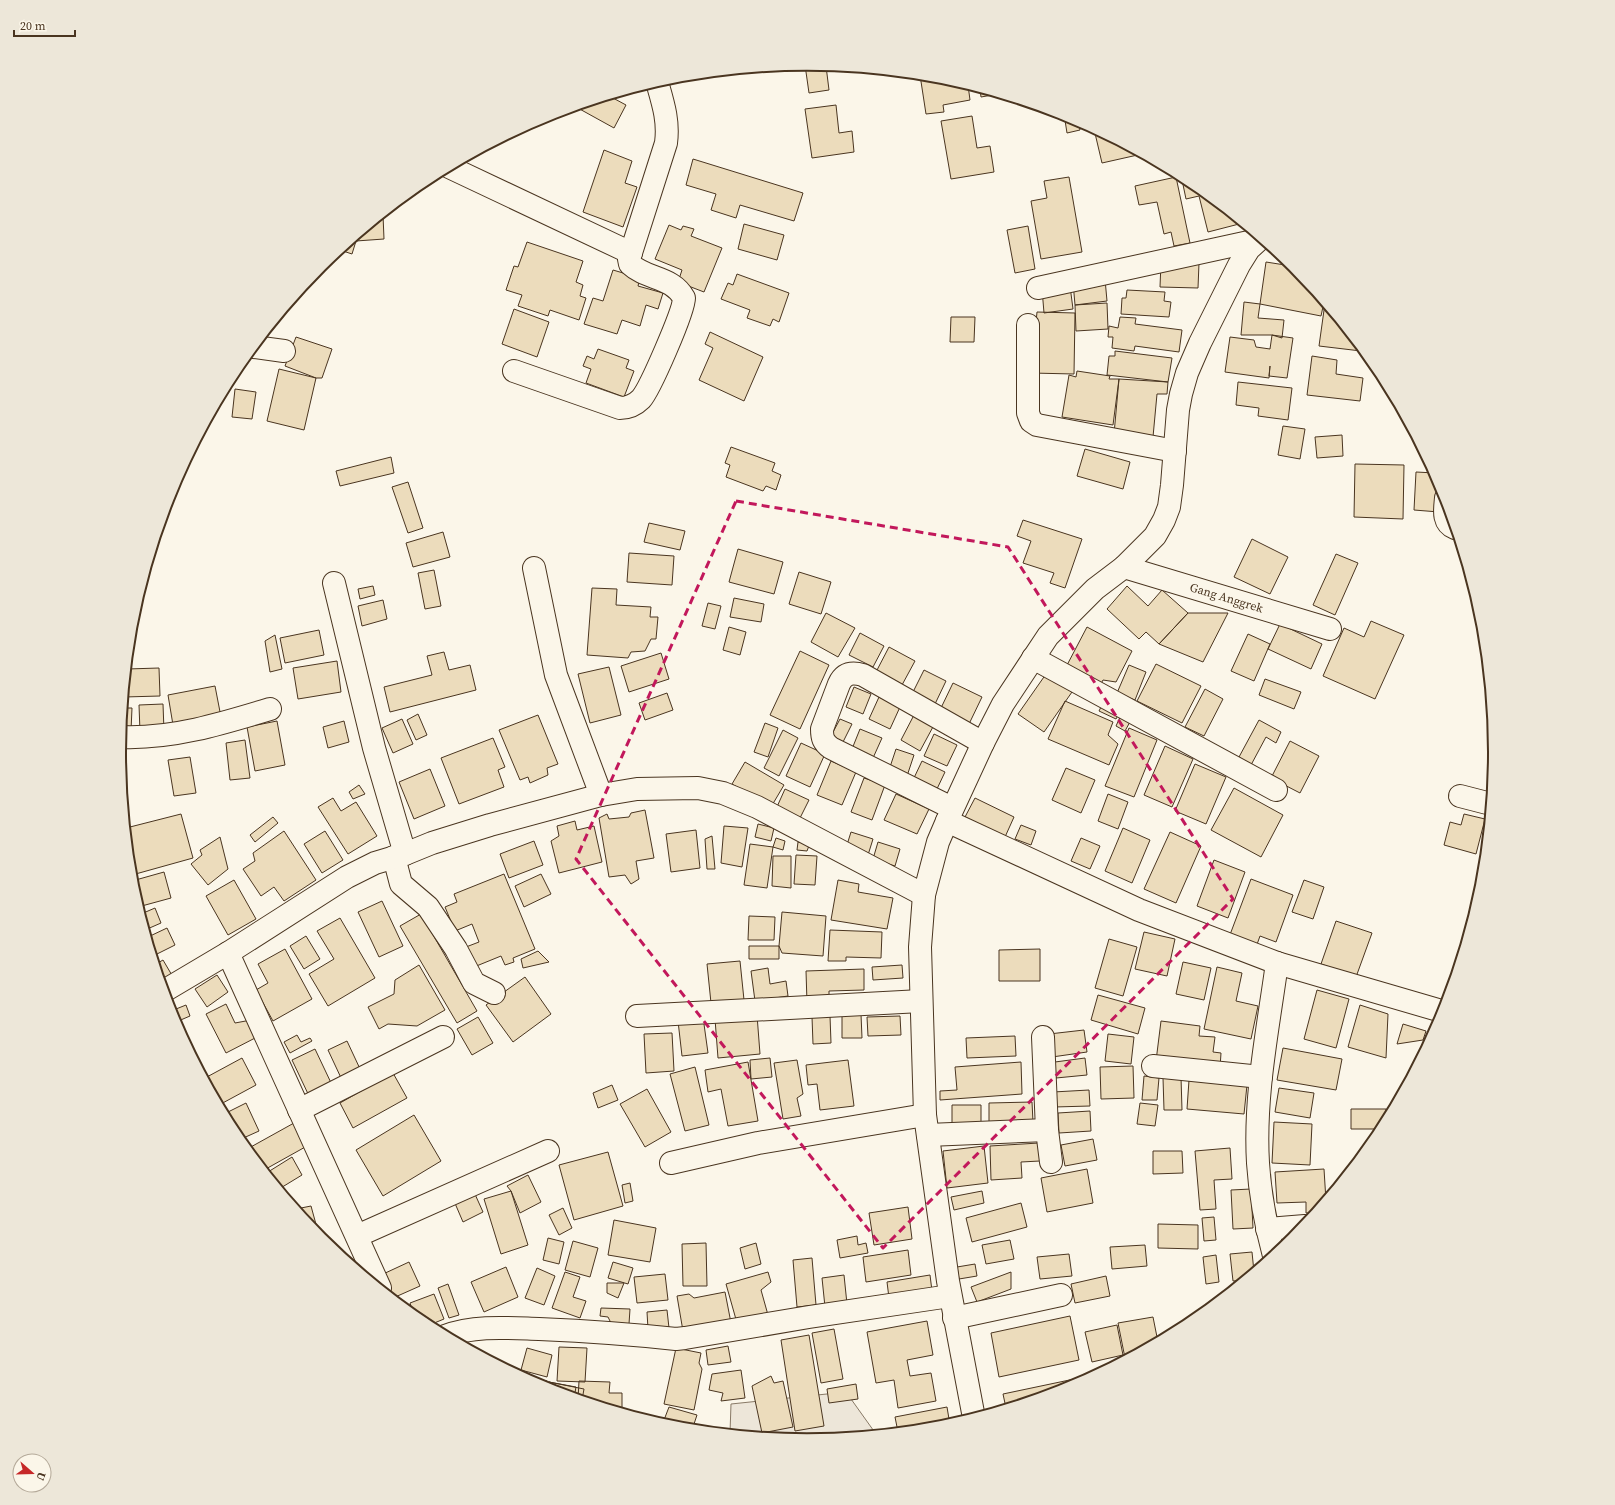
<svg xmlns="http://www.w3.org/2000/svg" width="1615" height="1505" font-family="'Source Serif 4',serif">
  <rect width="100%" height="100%" fill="#fbf6e9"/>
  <path fill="#ede6d9" stroke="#887966" d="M846,1392L876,1434L807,1441L730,1433L731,1404Z"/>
  <path fill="#ecdcbc" stroke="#4a3520" d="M808,64L826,66L829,90L809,93L805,65Z
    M920,75L942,77L968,85L970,100L943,105L944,112L926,114Z
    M980,89L998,94L981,97Z
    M615,95L613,98L626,105L614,128L576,107Z
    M836,105L839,133L852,131L854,152L812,158L805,109Z
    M1064,114L1078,120L1080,130L1067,133Z
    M972,116L977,148L990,146L994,172L951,179L941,121Z
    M1094,129L1142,154L1102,163Z
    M604,150L632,161L625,183L637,187L623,227L583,212Z
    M693,159L803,193L794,221L740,205L736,218L711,210L716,194L686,185Z
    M1181,175L1190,180L1243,223L1208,232L1199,196L1186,199Z
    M1069,177L1082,252L1041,259L1031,201L1047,198L1044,181Z
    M1176,177L1190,243L1174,246L1171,232L1164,234L1157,202L1139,205L1135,186Z
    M383,215L384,239L356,241L352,254L340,250Z
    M744,224L784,235L777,260L738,249Z
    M669,225L681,230L683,226L694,229L691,236L722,248L704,292L678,282L682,270L655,259Z
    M1028,226L1035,269L1015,273L1007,230Z
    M527,242L583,261L576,282L583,285L580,296L586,298L579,320L550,310L548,316L518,306L522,295L506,290L514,266L518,267Z
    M1286,259L1295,266L1324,302L1321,316L1260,304L1266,262L1285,265Z
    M1161,262L1199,263L1198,288L1160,287Z
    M613,270L640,278L638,286L663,293L658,309L646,305L640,326L622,320L617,334L584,324L593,298L603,301Z
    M737,274L789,293L779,322L773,319L770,326L747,318L750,310L721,299L728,283L733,285Z
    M1105,279L1107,301L1075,305L1073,282Z
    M1070,286L1073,309L1044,313L1042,289Z
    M1127,290L1165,292L1164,301L1171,302L1169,317L1121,314L1122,298H1126Z
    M1244,302L1260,304L1258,318L1284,320L1282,338L1272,335H1241Z
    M1107,303L1108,329L1076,331L1075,305Z
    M1325,303L1362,348L1361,351L1319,346Z
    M514,309L549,322L537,357L502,344Z
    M1037,312L1075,313L1074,374L1031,373Z
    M951,317H975L974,342H950Z
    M1120,317L1136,318L1135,324L1182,330L1179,352L1135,346L1134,351L1112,348L1113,337H1108L1109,326L1118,328Z
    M710,332L763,357L744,401L699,380L713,348L705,344Z
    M1272,335L1293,338L1287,378L1269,376L1270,366L1269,378L1225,372L1230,337L1254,340L1256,347L1270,349Z
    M296,337L332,349L322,378H316L285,366Z
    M598,349L629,360L626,368L634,371L624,397L586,383L591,369L583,366L587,356L594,359Z
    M1115,351L1172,358L1168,382L1107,375L1109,356H1115Z
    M1312,356L1337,360L1336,374L1363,378L1360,401L1307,395Z
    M279,369L316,378L304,430L267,421Z
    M1077,371L1110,376L1109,379H1119L1113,425L1062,417L1069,375L1076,377Z
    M1119,379L1168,382L1167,394H1157L1153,437L1114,434Z
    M1238,382L1292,388L1288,420L1258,416L1259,408L1236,405Z
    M235,389L256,392L252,419L232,417Z
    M1283,426L1305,429L1300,459L1278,455Z
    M1342,435L1343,456L1317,458L1315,437Z
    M731,447L775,463L772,471L781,475L776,490L766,486L763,491L726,477L730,465L725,463Z
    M1085,449L1130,462L1123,489L1077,476Z
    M391,457L394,473L340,486L336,471Z
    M1355,464L1404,465L1403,519L1354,517Z
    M1416,472L1435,473L1441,484L1439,512L1414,510Z
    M408,482L423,528L408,533L392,487Z
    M1023,520L1082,539L1065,588L1050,583L1054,573L1023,563L1031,541L1017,536Z
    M649,523L685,531L680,550L644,542Z
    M443,532L450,557L413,567L406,543Z
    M1252,539L1288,557L1270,594L1234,577Z
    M738,549L783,562L774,594L729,582Z
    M629,553L674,556L672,585L627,582Z
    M1336,554L1358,563L1335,615L1313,605Z
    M434,570L441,606L425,609L418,573Z
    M799,572L831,582L821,614L789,604Z
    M373,586L375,595L360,599L358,589Z
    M1127,586L1148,606L1162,590L1188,613L1159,644L1146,632L1139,639L1107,609Z
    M592,588L617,589L616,605L651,607L650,617H658L656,639H651L645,651L631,652L628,658L587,655Z
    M734,598L764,604L761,622L730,617Z
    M383,600L387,619L362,626L358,606Z
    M708,603L721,606L715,629L702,626Z
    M135,609L140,610L130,656H129L132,618Z
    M826,613L855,628L838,657L811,642Z
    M1188,613H1228L1203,662L1159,644Z
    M1371,621L1404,635L1375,699L1323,676L1344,628L1364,637Z
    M1280,624L1322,644L1311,669L1268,649Z
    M729,627L746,632L740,655L723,650Z
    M1087,627L1132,651L1116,682L1103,680L1097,691L1066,667Z
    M319,630L324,655L285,663L280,638Z
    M860,633L884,646L873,667L849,655Z
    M1248,634L1270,644L1254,681L1231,671Z
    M275,635L282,669L270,672L265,641Z
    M889,647L915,661L902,685L876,672Z
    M800,651L829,665L800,729L770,715Z
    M444,652L449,670L470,665L476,690L390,712L384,687L432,675L427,656Z
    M661,653L669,679L629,692L621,666Z
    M337,661L341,692L298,699L293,668Z
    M1156,664L1201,686L1182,723L1137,701Z
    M1129,665L1146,672L1135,700L1117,693Z
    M609,667L621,715L590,723L578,674Z
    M159,668L160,696L124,697L127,669Z
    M924,670L946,681L935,704L913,692Z
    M1046,674L1072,692L1044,732L1018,714Z
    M1265,679L1301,692L1294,709L1259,695Z
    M953,683L982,697L969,724L940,710Z
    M215,686L221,717L173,725L168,695Z
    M854,687L871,694L863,714L846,707Z
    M1205,689L1223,699L1204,736L1185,727Z
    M667,693L673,710L645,720L639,703Z
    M879,697L900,707L890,729L869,719Z
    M1065,701L1113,722L1108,735L1118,744L1109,765L1048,739Z
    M1104,701L1121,710L1116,719L1099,711Z
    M163,704L164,731L140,732L139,705Z
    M123,708H132L131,731L121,730Z
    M418,714L427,735L416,740L407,720Z
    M538,715L558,764L547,768L548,775L530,783L528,777L520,780L499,730Z
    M914,715L934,725L920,751L901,740Z
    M1121,715L1131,720L1125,731L1116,726Z
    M402,719L413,744L393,753L382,728Z
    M840,719L852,724L843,742L831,736Z
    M1259,720L1281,732L1276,743L1266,737L1251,765L1239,757Z
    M277,721L285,765L255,771L247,727Z
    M344,721L349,742L328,748L323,727Z
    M765,723L778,728L768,757L754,752Z
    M1129,728L1157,740L1134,797L1105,786Z
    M860,729L882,738L873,758L852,749Z
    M783,730L798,738L779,776L764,768Z
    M934,734L957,745L947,766L924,756Z
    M493,738L505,767L498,770L504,787L459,804L441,758Z
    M245,740L250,778L230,780L226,743Z
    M1290,741L1319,756L1300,793L1271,778Z
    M801,743L825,754L810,787L786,776Z
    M1165,746L1193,759L1172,807L1144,795Z
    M896,749L914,755L907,776L889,770Z
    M190,757L196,793L174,796L168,760Z
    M831,761L856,772L842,805L817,795Z
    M922,761L945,772L936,791L913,780Z
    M745,762L784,785L771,807L732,784Z
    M1195,764L1226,777L1206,824L1175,811Z
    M1066,768L1095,780L1081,813L1052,800Z
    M430,769L445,806L414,819L399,782Z
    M864,778L885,785L872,820L851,812Z
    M359,785L365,794L353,799L349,792Z
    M1234,788L1283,815L1261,857L1211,830Z
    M785,789L809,800L799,820L776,809Z
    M896,794L929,809L917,834L884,820Z
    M1108,794L1128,802L1118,829L1098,821Z
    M333,798L341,811L356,802L377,836L348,854L318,807Z
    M975,798L1014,817L1005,837L965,817Z
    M645,810L654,858L636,861L639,879L631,884L625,875L609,877L599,818L607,814L609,819L629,817L631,813Z
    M181,814L193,858L132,875L126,828Z
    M1464,814L1485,819L1476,854L1444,845L1450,822L1461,825Z
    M273,817L278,823L255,842L250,835Z
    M575,821L577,830L594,826L602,862L559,873L551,841L559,836L557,826Z
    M758,824L774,828L771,841L755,837Z
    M1021,825L1036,831L1031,845L1015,839Z
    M724,826L748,828L742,867L721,863Z
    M1123,828L1150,840L1132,883L1105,871Z
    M696,830L700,868L671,872L666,834Z
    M284,831L316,880L284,901L274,887L261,896L243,869L255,861L253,853Z
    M325,831L343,860L322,873L304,844Z
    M851,832L873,839L868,855L846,848Z
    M1170,832L1201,846L1176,903L1144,889Z
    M712,836L715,869H707L705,839Z
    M220,837L228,869L208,885L191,864L202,855L200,850Z
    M776,838L785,841L783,850L773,847Z
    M1081,838L1100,846L1090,869L1071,861Z
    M534,841L543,865L509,878L500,854Z
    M798,842L810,843L807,851L797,850Z
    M878,842L900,849L895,866L873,859Z
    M750,844L773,847L767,888L744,885Z
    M796,855L817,856L815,885L794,884Z
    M773,856H791V888L772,886Z
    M1214,860L1245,872L1228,918L1197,906Z
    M164,872L171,898L138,907L132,881Z
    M504,874L535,949L513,958L514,962L505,965L501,956L474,967L466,947L479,942L472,924L455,931L445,907L457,902L454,894Z
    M541,874L551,894L524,907L515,886Z
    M1251,879L1293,895L1276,942L1260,936L1255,950L1228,940Z
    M234,880L256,919L228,935L206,896Z
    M838,880L859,884L858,892L893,898L887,929L831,920Z
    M1304,880L1324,887L1313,919L1292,912Z
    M382,901L403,946L379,957L358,912Z
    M155,908L161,923L145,930L141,914Z
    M782,912L826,916L823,956L782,953L779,946Z
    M421,914L477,1011L457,1023L400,926Z
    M749,916L775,917L774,940H748Z
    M340,918L375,978L328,1006L309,974L334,959L317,931Z
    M1336,921L1372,933L1356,977L1321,964Z
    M167,928L175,945L153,956L148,937Z
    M830,930L882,932L881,958L846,957V961H828Z
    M1144,932L1175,939L1167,976L1135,969Z
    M306,936L320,959L304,969L290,946Z
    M1109,939L1137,947L1123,996L1095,988Z
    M749,946H779V959H749Z
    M285,949L312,999L273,1021L256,990L268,983L258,964Z
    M1040,949V981H999V950Z
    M538,951L549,962L523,968L521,959Z
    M163,960L173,977L162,984L156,964Z
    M740,961L744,1000L711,1003L707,964Z
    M1183,962L1211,968L1204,1000L1176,994Z
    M419,965L445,1010L417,1026L388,1024L379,1029L368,1007L394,994L395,980Z
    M902,965L903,978L873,980L872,967Z
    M1217,967L1242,973L1236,1001L1258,1006L1251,1039L1204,1029Z
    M768,968L770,984L786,981L788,996L755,1001L751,971Z
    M864,969V990L829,991V1002L807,1003L806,971Z
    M217,975L228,992L207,1007L195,989Z
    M525,977L551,1014L513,1042L486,1005Z
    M1317,990L1349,999L1336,1048L1304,1039Z
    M1098,995L1145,1008L1138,1034L1091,1020Z
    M226,1004L235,1023L251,1020L259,1036L226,1053L206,1014Z
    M186,1005L190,1016L176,1022L171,1011Z
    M1360,1005L1388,1014L1386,1058L1348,1047Z
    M842,1014H861L862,1038H842Z
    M757,1015L760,1054L718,1058L715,1019Z
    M830,1016L831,1043L813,1044L812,1017Z
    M900,1016L901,1035L868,1036L867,1017Z
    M478,1017L493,1043L472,1055L457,1029Z
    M703,1017L708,1053L682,1056L678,1021Z
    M1161,1021L1200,1026L1199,1036L1215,1037L1213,1052L1221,1053L1220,1068L1156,1061Z
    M1403,1024L1426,1031L1423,1040L1397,1044Z
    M1084,1030L1087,1052L1052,1057L1049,1034Z
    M672,1033L674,1071L646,1073L644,1034Z
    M1108,1034L1134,1037L1131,1064L1105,1061Z
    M297,1035L301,1042L310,1038L312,1041L290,1053L284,1042Z
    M1015,1036L1016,1056L967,1058L966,1038Z
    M347,1041L361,1071L342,1080L328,1050Z
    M1283,1048L1342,1059L1336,1090L1277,1080Z
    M315,1049L333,1087L310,1098L292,1060Z
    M242,1058L256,1085L219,1105L205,1078Z
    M770,1058L772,1077L751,1079L750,1060Z
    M1085,1058L1087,1075L1056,1078L1055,1062Z
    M797,1060L803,1094L797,1098L801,1116L783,1119L774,1063Z
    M848,1060L854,1106L820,1110L817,1084L808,1085L806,1065Z
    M748,1062L758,1121L728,1126L721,1089L708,1092L705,1070Z
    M1021,1062L1022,1094L940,1100V1091L957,1090L955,1067Z
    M1133,1066L1134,1098L1101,1099L1100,1067Z
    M695,1067L709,1125L685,1131L670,1074Z
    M393,1073L407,1098L353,1128L340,1103Z
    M1144,1076L1159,1078L1157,1100H1142Z
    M1181,1077L1182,1110H1164L1163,1078Z
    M1189,1080L1247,1085L1244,1114L1187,1109Z
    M612,1085L618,1100L598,1108L593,1093Z
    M1279,1088L1314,1093L1310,1118L1275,1112Z
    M647,1089L671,1132L645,1147L620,1104Z
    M1089,1090L1090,1106L1054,1107L1053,1092Z
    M1032,1102L1033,1122L989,1123V1103Z
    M246,1103L259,1131L239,1140L224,1114Z
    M1140,1103L1158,1105L1155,1126L1137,1124Z
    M952,1105H981V1124L952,1125Z
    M1351,1109H1386V1125L1383,1129H1351Z
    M1090,1111L1091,1131L1059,1133L1058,1113Z
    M414,1115L441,1161L383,1196L356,1150Z
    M1274,1122L1312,1124L1310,1165L1272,1163Z
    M294,1123L307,1146L264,1170L256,1161L249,1148Z
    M1093,1139L1097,1160L1065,1166L1061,1145Z
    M1039,1143L1040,1161L1021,1162L1022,1178L991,1180L990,1146Z
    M984,1146L988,1183L947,1188L943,1151Z
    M1230,1148L1232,1179L1214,1180L1216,1209L1200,1210L1195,1151Z
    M1153,1151H1182L1183,1173L1153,1174Z
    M608,1152L623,1206L574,1220L559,1165Z
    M292,1157L302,1175L279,1189L268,1172Z
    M1087,1169L1093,1203L1047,1212L1041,1178Z
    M1324,1169L1326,1201L1316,1213H1306V1202L1277,1203L1275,1172Z
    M528,1175L541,1202L520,1213L511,1191L507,1186Z
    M630,1183L633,1201L625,1203L622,1185Z
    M1251,1189L1253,1228L1233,1229L1231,1190Z
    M511,1191L528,1245L501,1254L484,1199Z
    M982,1191L984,1203L954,1210L951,1197Z
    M474,1192L483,1212L463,1222L454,1201Z
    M1021,1203L1027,1227L972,1242L966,1218Z
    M311,1206L317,1228L312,1229L296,1209Z
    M908,1207L912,1239L874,1245L869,1213Z
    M563,1208L572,1228L559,1235L549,1215Z
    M1214,1217L1216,1240L1204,1241L1202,1218Z
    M614,1220L656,1228L650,1262L608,1255Z
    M1158,1224L1198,1225V1249L1158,1248Z
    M857,1236L858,1245L866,1243L868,1253L840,1258L837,1240Z
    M548,1238L564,1242L559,1264L543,1260Z
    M1010,1240L1014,1259L986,1264L982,1245Z
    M573,1241L598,1248L590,1277L565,1270Z
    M706,1243L707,1286H683L682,1244Z
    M756,1243L761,1264L745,1269L740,1248Z
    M1145,1245L1147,1266L1112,1269L1110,1247Z
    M908,1250L911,1275L866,1282L863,1257Z
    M1252,1252L1254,1272L1245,1280L1233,1281L1230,1254Z
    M1069,1254L1072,1276L1040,1279L1037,1257Z
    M1216,1255L1219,1282L1206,1284L1203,1257Z
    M812,1258L816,1305L797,1307L793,1260Z
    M409,1262L420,1286L393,1298L381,1275Z
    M613,1262L633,1268L628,1284L608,1278Z
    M975,1264L977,1276L959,1279L957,1267Z
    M506,1267L518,1297L484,1312L471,1282Z
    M537,1268L555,1276L544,1305L525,1298Z
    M565,1272L580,1277L573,1297L586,1301L580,1318L552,1308Z
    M768,1272L771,1282L761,1290L768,1315L737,1323L726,1284Z
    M1011,1272V1289L977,1302L971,1287Z
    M665,1274L668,1300L637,1303L634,1277Z
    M844,1275L847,1304L825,1307L822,1278Z
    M930,1275L932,1291L889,1298L887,1282Z
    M1106,1276L1110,1296L1075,1303L1071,1284Z
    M607,1283H624L618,1298L607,1293Z
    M448,1284L459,1315L449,1318L438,1288Z
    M725,1292L732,1328L684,1337L677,1296L689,1294L694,1298Z
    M434,1294L444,1319L427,1326L414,1316L410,1303Z
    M601,1308L630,1309L629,1324L611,1323L608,1317L600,1316Z
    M667,1310L669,1328L648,1329L647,1312Z
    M1070,1316L1079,1360L999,1377L991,1333Z
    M1153,1317L1158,1342L1129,1357L1125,1358L1118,1323Z
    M927,1321L933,1355L907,1360L910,1376L931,1373L936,1401L898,1408L894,1380L876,1383L867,1332Z
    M1117,1325L1123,1355L1092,1362L1085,1332Z
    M834,1329L843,1379L821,1383L812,1333Z
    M809,1335L824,1426L795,1431L781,1340Z
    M728,1346L731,1362L708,1365L706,1350Z
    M559,1347L587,1348L585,1382L557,1381Z
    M527,1348L552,1355L547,1377L521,1370Z
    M676,1348L701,1353L699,1363L702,1369L694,1410L664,1404Z
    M741,1370L745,1398L721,1401L723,1393L709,1390L712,1374Z
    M1098,1374L1071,1389L1006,1408L1003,1394Z
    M518,1375L547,1381L545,1389L544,1388Z
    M771,1376L774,1383L783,1381L793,1427L762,1433L752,1386Z
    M579,1381L610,1382L609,1393H622V1411L578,1399Z
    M549,1382L576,1387L574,1398L548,1390Z
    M549,1382L584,1389L582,1400L547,1389Z
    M856,1384L858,1399L829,1403L827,1389Z
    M669,1407L697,1415L692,1430L671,1427L673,1423L664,1420Z
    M947,1407L950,1425L942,1428L898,1432L895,1417Z"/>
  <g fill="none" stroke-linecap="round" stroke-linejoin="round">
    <g stroke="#4a3520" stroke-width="24">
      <g id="minor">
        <path d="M449,167L631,253"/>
        <path d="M1038,288L1258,240"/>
        <path d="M1028,325V413L1031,421L1037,425L1175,451"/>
        <path d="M254,347L284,351"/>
        <path d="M514,371L620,408C628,408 635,405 641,399C650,389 684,311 684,298C672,276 647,280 630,264L629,259L666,143C669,121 663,103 657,82"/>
        <path d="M1446,498C1445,509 1442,523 1455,528"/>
        <path id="s1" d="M1124,567L1330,629"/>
        <path d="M534,568L556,675L601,795"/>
        <path d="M334,583L374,748L405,854"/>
        <path d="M1033,658L1276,790"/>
        <path d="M121,737C172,739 221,724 270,709"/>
        <path d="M1460,796L1491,804"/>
        <path d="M952,808L831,748C823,742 822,738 822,729L839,684C844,673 852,672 863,675L983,743"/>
        <path d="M947,821L1139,910L1277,963L1445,1012"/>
        <path d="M394,857L401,884L428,907L456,949L474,983L494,993"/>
        <path d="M228,953L380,1288"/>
        <path d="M164,991L228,953L347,877L375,863L405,854L432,843L490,825L601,795L637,789L698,788L723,793L757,807L924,895"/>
        <path d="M637,1016L921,1001"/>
        <path d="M1043,1037L1047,1130L1051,1162"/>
        <path d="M1153,1066L1261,1077"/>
        <path d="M299,1110L443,1037"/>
        <path d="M928,1135L1047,1130"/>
        <path d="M671,1163L758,1143L925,1115"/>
        <path d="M1267,1229L1305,1226"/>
        <path d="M357,1236L548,1151"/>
        <path d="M1274,1256C1266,1226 1260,1194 1258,1163C1254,1096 1268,1029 1277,963"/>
        <path d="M954,1318L1061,1295"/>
        <path d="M445,1336C475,1325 508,1328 539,1329C585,1331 630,1334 676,1339L685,1338L809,1317L950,1296"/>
        <path d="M974,1418L948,1281L925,1115L920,947L924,895L938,842L947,821L983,743L1003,704L1048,636L1095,589L1124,567L1155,536L1164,520L1169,507L1172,485L1178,410L1181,394L1187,373L1200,343L1239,265L1249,249L1261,238"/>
      </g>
    </g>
    <use href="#minor" stroke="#fbf6e9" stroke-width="22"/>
  </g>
  <path fill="none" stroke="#c2185b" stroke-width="3" stroke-dasharray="8 5" stroke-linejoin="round" d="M736,501L1008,547L1233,899L883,1248L576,859Z"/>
  <g text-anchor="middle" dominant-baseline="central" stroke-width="3" stroke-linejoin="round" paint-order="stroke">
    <g font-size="12" fill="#4a3520" stroke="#fbf6e9">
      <text stroke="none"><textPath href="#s1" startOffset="107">Gang Anggrek</textPath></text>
    </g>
  </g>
  <path d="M0 0H1615V1505H0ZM126 752a681 681 0 1 1 1362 0a681 681 0 1 1-1362 0Z" fill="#ede7d9" fill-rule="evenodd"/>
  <path fill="none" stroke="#4a3520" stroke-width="2" d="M126 752a681 681 0 1 1 1362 0a681 681 0 1 1-1362 0Z"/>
  <g transform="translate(32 1473) rotate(110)"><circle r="19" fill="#fbf6e9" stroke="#b4a999"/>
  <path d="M0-3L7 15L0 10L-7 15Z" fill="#c62828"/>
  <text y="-6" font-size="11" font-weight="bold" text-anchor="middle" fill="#4a3520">U</text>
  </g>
  <path d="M14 30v6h61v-6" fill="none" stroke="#4a3520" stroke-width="2"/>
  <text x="20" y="30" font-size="12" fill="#4a3520" stroke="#fbf6e9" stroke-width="3" paint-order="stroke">20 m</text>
</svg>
